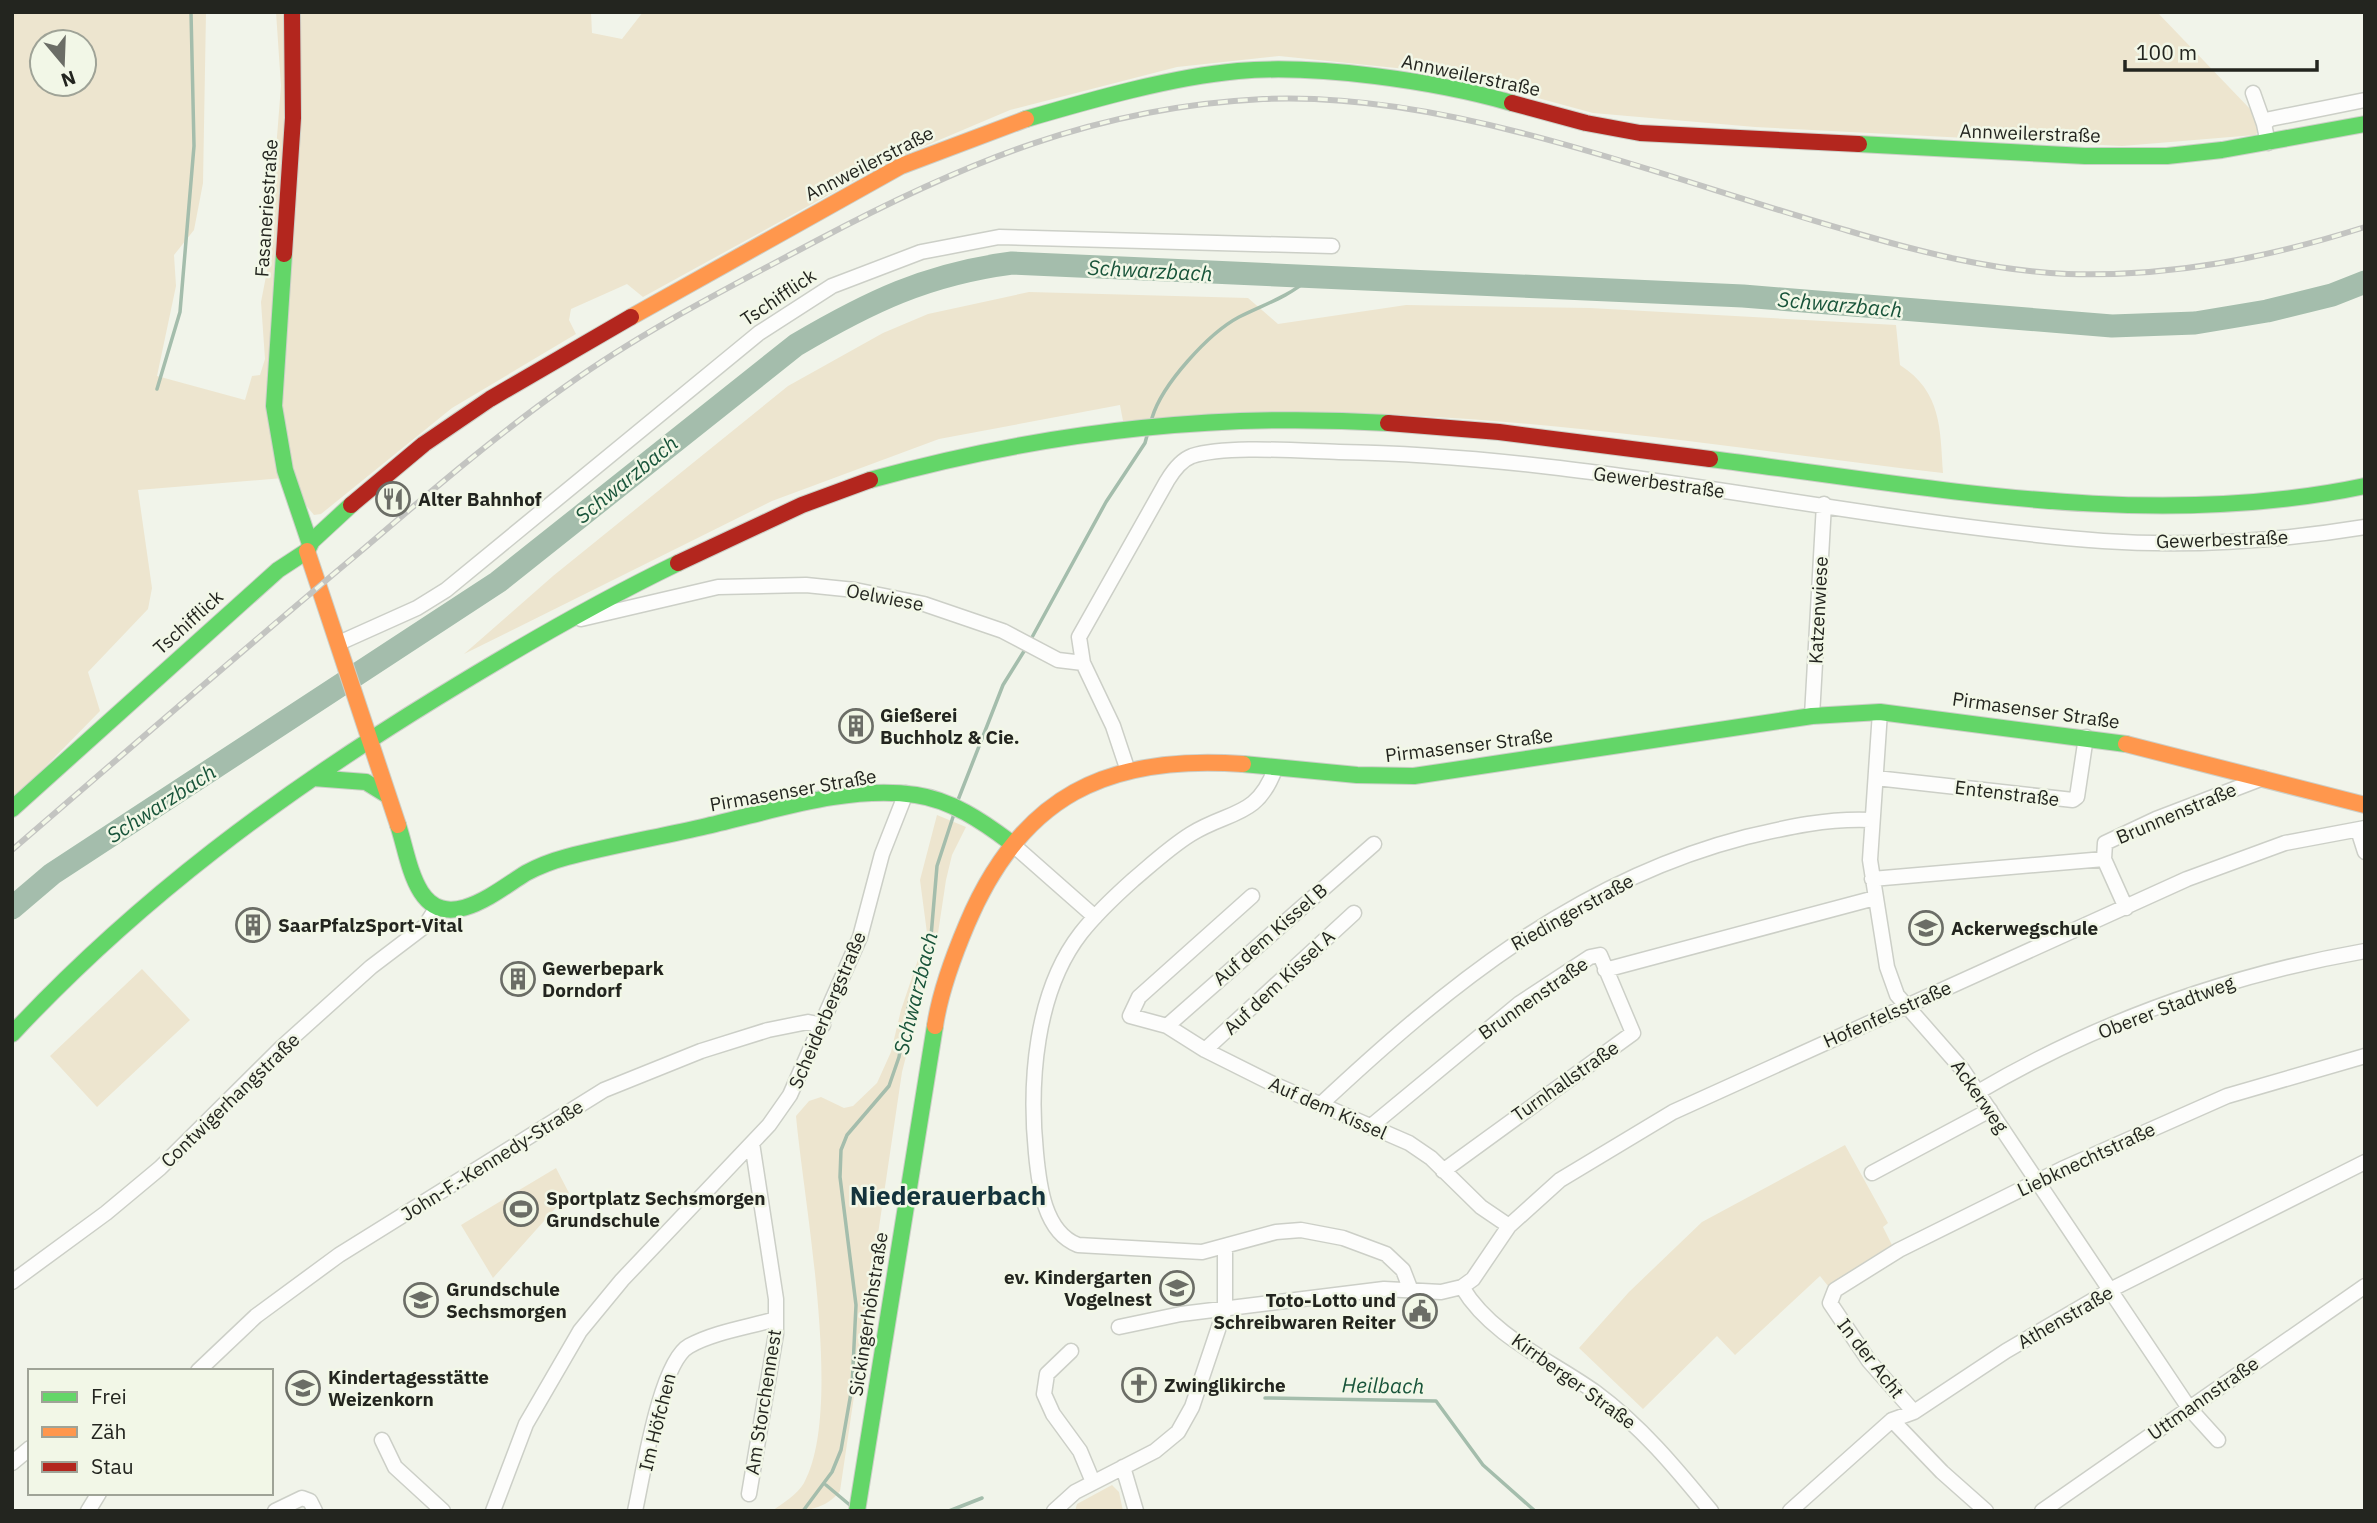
<svg xmlns="http://www.w3.org/2000/svg" width="2377" height="1523" font-family="'IBM Plex Sans',sans-serif">
  <rect width="100%" height="100%" fill="#f1f4ea"/>
  <path fill="#ede5cf" fill-rule="evenodd" d="M12,12H206L203,183L194,230L174,255L176,286L157,376L245,400L252,376L260,375L265,359L261,302L274,235L275,162L281,86L276,12H591L592,33L622,39L643,12H2157L2252,111L2262,128L2255,135L2122,146L1755,127L1593,113L1445,73L1279,56L1177,67L1010,110L892,160L643,297L627,284L571,309L569,320L576,334L452,408L321,514L314,515L283,478L138,490L152,588L148,609L88,672L100,711L12,801ZM42,42H84V84H42Z
    M1029,292L1248,298L1278,324L1406,305L1590,308L1896,325L1900,365C1942,392 1940,429 1943,473C1672,441 1396,393 1123,421L1120,405L939,439L772,501L464,654L553,576L788,386L883,333L928,314Z
    M937,815L966,827L952,855L946,880L935,953L927,975L902,1072L840,1491C823,1513 798,1511 772,1511C783,1503 797,1495 804,1483C844,1410 804,1204 796,1116L809,1101L821,1097L844,1108L853,1106L877,1083L891,1052L901,1010L927,933L920,880Z
    M142,969L190,1020L97,1107L50,1056Z
    M1845,1145L1888,1223L1883,1227L1892,1245L1828,1286L1820,1276L1735,1355L1717,1336L1643,1409L1579,1348L1629,1292L1702,1222Z
    M556,1168L569,1193L493,1278L461,1225Z
    M1112,1485L1119,1492L1123,1511H1075L1077,1504Z"/>
  <g fill="none" stroke-linecap="round" stroke-linejoin="round">
    <path stroke="#a4bdac" stroke-width="3.5" d="M157,389L180,312L194,146L191,12
      M1152,418C1162,384 1209,333 1239,317C1265,304 1288,297 1310,278
      M1030,641L1106,502L1145,443L1148,432
      M958,800L1003,685L1026,648
      M1265,1398L1436,1401L1483,1465L1535,1511
      M826,1485L851,1506
      M803,1511L832,1472L841,1450L852,1387L856,1305L840,1177L841,1150L847,1135L889,1086L899,1057L909,1003L930,948L937,866L954,814
      M949,1511L982,1498"/>
    <path stroke="#a4bdac" stroke-width="23" d="M12,908L52,874L498,582L796,345C869,302 927,274 1012,263L1743,296L2112,326L2195,323L2267,311L2332,295L2365,282"/>
    <g stroke="#cccfc7" stroke-width="17">
      <path id="street" d="M2253,93L2264,124
        M2268,143L2264,124L2270,119L2365,100
        M581,619L718,587L806,585L855,590L924,604L1003,631L1058,660L1083,663
        M339,643L417,608L446,590L759,333L832,286L921,252L999,237L1332,246
        M1880,712L1870,860L1887,967L1897,995L1962,1069L2189,1408L2218,1440
        M1812,716L1824,504
        M1275,769C1257,818 1230,810 1191,834C1170,847 1152,864 1133,880C1114,897 1096,914 1081,933C1035,992 1029,1083 1036,1153C1039,1185 1044,1232 1078,1245L1202,1252L1276,1232L1301,1230L1343,1238L1386,1254L1403,1270L1410,1288
        M1128,771L1113,726L1083,663L1079,637L1167,481C1173,471 1181,460 1192,456C1226,445 1301,451 1339,452C1596,456 1847,521 2103,541C2190,547 2279,541 2365,527
        M1876,778L2073,800L2077,797L2086,737
        M2358,830L2365,852
        M1010,842L1095,917
        M1872,879L2104,859
        M1252,896L1139,997L1130,1016L1167,1026L1205,1050L1271,1083L1409,1143L1431,1158L1481,1207L1509,1226
        M2126,908L2104,859L2105,843L2156,819L2263,778
        M1605,970L1875,898
        M1167,1026L1374,844
        M1205,1050L1354,913
        M1978,1092C2097,1022 2229,975 2365,951
        M1320,1105C1446,987 1575,881 1746,837C1788,827 1828,818 1871,820
        M1370,1127L1520,1003L1590,957L1600,955L1633,1033L1443,1171
        M1872,1173L1990,1110
        M12,1282L106,1213L160,1168L282,1047L371,967L425,926L437,907
        M1462,1287C1491,1336 1550,1360 1595,1392C1641,1426 1675,1467 1711,1511
        M1119,1327L1181,1314L1384,1289L1441,1292L1462,1287L1473,1279L1509,1226L1560,1180L1673,1112L2187,879L2285,843L2365,828
        M1071,1351L1047,1374L1044,1394L1053,1414L1080,1451L1093,1482
        M198,1371L256,1316L339,1255L604,1090L701,1051L768,1030L808,1022L823,1025
        M1914,1412L1869,1361L1830,1303L1835,1290L1899,1250L2062,1169L2227,1096L2365,1056
        M1892,1420L1942,1472L1986,1511
        M382,1440L395,1467L443,1511
        M12,1463L30,1448
        M1123,1467L1136,1511
        M749,1494L776,1334V1299L752,1143
        M88,1511L99,1493
        M275,1511L302,1498L310,1501L315,1511
        M493,1511L526,1424L580,1331L622,1280L769,1125L790,1095L860,937L882,854L906,793
        M635,1511C643,1475 660,1362 689,1346C714,1332 749,1327 776,1319
        M1054,1511L1075,1492L1155,1451L1178,1432L1192,1407L1225,1309V1248
        M1790,1511L1892,1420L1914,1412L2006,1351L2112,1289L2365,1162
        M2042,1511L2365,1286"/>
    </g>
    <g stroke="#cccfc7" stroke-width="18">
      <path id="fast" d="M1026,119C1091,100 1171,77 1238,71C1317,64 1435,81 1512,103
        M1859,144L2085,156H2167L2222,150L2365,124
        M284,254L274,406L285,470L310,544
        M1710,459C1927,486 2148,532 2365,486
        M870,480C1039,433 1212,412 1388,423
        M1243,764L1357,775L1414,776L1812,716L1880,712L2126,744
        M313,778L366,782L387,795
        M12,809L278,570L307,551L312,541L351,505
        M398,825C405,846 409,873 421,892C448,934 498,890 526,873C539,866 552,861 567,857C613,845 660,837 707,826C773,811 847,785 916,795C951,800 982,821 1010,842
        M12,1034C139,898 280,794 438,697C516,649 595,603 678,563
        M857,1511L935,1026"/>
    </g>
    <g stroke="#cccfc7" stroke-width="18">
      <path id="slow" d="M631,317L901,166L1026,119
        M307,551L398,825
        M2126,744L2365,805
        M935,1026C940,992 953,957 967,924C1021,796 1107,754 1243,764"/>
    </g>
    <g stroke="#cccfc7" stroke-width="18">
      <path id="jam" d="M1512,103L1586,123L1640,133L1859,144
        M284,254L293,118L292,12
        M1388,423L1499,432L1710,459
        M351,505L424,444L490,399L631,317
        M678,563L802,505L870,480"/>
    </g>
    <use href="#street" stroke="#fdfdfc" stroke-width="14"/>
    <use href="#fast" stroke="#63d668" stroke-width="16"/>
    <use href="#slow" stroke="#ff974d" stroke-width="16"/>
    <use href="#jam" stroke="#b3261e" stroke-width="16"/>
    <g stroke="#c3c4c1" stroke-width="6">
      <path id="rail" d="M12,850C128,750 244,649 361,551C428,494 495,436 566,386C644,330 732,286 816,241C961,164 1096,107 1263,99C1350,95 1438,111 1522,133C1633,161 1740,200 1849,231C1920,252 1994,271 2068,274C2172,277 2267,258 2365,227"/>
    </g>
    <use href="#rail" stroke="#f2f7e7" stroke-width="3.5" stroke-dasharray="10" stroke-linecap="butt"/>
  </g>
  <defs>
    <g id="restaurant-ring" transform="scale(1.75)"><circle r="9.5" fill="#f2f7e7" stroke="#6b6d66" stroke-width="1.5"/><path d="M-5-6h1v4h1v-4h1v4h1v-4h1v5L-1.5 .5V6h-2V.5L-5-1ZM5-6V6H3V1.5H1.5Q1.5-4 5-6Z" fill="#6b6d66"/></g>
    <g id="building-ring" transform="scale(1.75)"><circle r="9.5" fill="#f2f7e7" stroke="#6b6d66" stroke-width="1.5"/><path d="M-4-6H4V6H1V3H-1V6H-4ZM-2.5-4.3h1.7v1.8h-1.7ZM.8-4.3h1.7v1.8H.8ZM-2.5-1h1.7V.8h-1.7ZM.8-1h1.7V.8H.8Z" fill="#6b6d66"/></g>
    <g id="school-ring" transform="scale(1.75)"><circle r="9.5" fill="#f2f7e7" stroke="#6b6d66" stroke-width="1.5"/><path d="M0-5L7-2L0 1L-7-2ZM-4 1L0 2.5L4 1V4Q0 6-4 4Z" fill="#6b6d66"/></g>
    <g id="stadium-ring" transform="scale(1.75)"><circle r="9.5" fill="#f2f7e7" stroke="#6b6d66" stroke-width="1.5"/><path d="M0-5a6.5 5 0 1 0 0 10a6.5 5 0 1 0 0-10ZM-3.5-1.8h7v3.6h-7Z" fill="#6b6d66"/></g>
    <g id="civic-ring" transform="scale(1.75)"><circle r="9.5" fill="#f2f7e7" stroke="#6b6d66" stroke-width="1.5"/><path d="M-.6-6.5H3V-4.5H.6V-3L4-1V1h2V6H-6V1h2V-1L-.6-3ZM-1.2 2.5V6h2.4V2.5Z" fill="#6b6d66"/></g>
    <g id="church-ring" transform="scale(1.75)"><circle r="9.5" fill="#f2f7e7" stroke="#6b6d66" stroke-width="1.5"/><path d="M-1.2-6h2.4v3.5h3.3v2.4h-3.3V6h-2.4V-.1h-3.3v-2.4h3.3Z" fill="#6b6d66"/></g>
  </defs>
  <g fill-rule="evenodd">
    <use href="#restaurant-ring" x="393" y="499"/>
    <use href="#building-ring" x="856" y="726"/>
    <use href="#building-ring" x="253" y="925"/>
    <use href="#school-ring" x="1926" y="928"/>
    <use href="#building-ring" x="518" y="979"/>
    <use href="#stadium-ring" x="521" y="1209"/>
    <use href="#school-ring" x="1177" y="1288"/>
    <use href="#school-ring" x="421" y="1300"/>
    <use href="#civic-ring" x="1420" y="1311"/>
    <use href="#church-ring" x="1139" y="1385"/>
    <use href="#school-ring" x="303" y="1388"/>
  </g>
  <g text-anchor="middle" dominant-baseline="central" stroke-width="5" stroke-linejoin="round" paint-order="stroke">
    <g font-size="19" fill="#23251f" stroke="#f2f7e7">
      <text transform="translate(1471 75) rotate(12)">Annweilerstraße</text>
      <text transform="translate(2030 133) rotate(2)">Annweilerstraße</text>
      <text transform="translate(869 163) rotate(-27)">Annweilerstraße</text>
      <text transform="translate(266 208) rotate(-86)">Fasaneriestraße</text>
      <text transform="translate(778 297) rotate(-34)">Tschifflick</text>
      <text transform="translate(1659 482) rotate(8)">Gewerbestraße</text>
      <text transform="translate(2222 539) rotate(-2)">Gewerbestraße</text>
      <text transform="translate(885 597) rotate(11)">Oelwiese</text>
      <text transform="translate(1818 610) rotate(-87)">Katzenwiese</text>
      <text transform="translate(188 622) rotate(-42)">Tschifflick</text>
      <text transform="translate(2036 710) rotate(8)">Pirmasenser Straße</text>
      <text transform="translate(1469 745) rotate(-7)">Pirmasenser Straße</text>
      <text transform="translate(793 790) rotate(-10)">Pirmasenser Straße</text>
      <text transform="translate(2007 793) rotate(7)">Entenstraße</text>
      <text transform="translate(2176 813) rotate(-23)">Brunnenstraße</text>
      <text transform="translate(1572 912) rotate(-29)">Riedingerstraße</text>
      <text transform="translate(1270 934) rotate(-41)">Auf dem Kissel B</text>
      <text transform="translate(1279 982) rotate(-43)">Auf dem Kissel A</text>
      <text transform="translate(1533 998) rotate(-35)">Brunnenstraße</text>
      <text transform="translate(2166 1007) rotate(-21)">Oberer Stadtweg</text>
      <text transform="translate(827 1010) rotate(-67)">Scheiderbergstraße</text>
      <text transform="translate(1887 1014) rotate(-24)">Hofenfelsstraße</text>
      <text transform="translate(1565 1081) rotate(-35)">Turnhallstraße</text>
      <text transform="translate(1980 1096) rotate(55)">Ackerweg</text>
      <text transform="translate(230 1100) rotate(-44)">Contwigerhangstraße</text>
      <text transform="translate(1328 1108) rotate(24)">Auf dem Kissel</text>
      <text transform="translate(2086 1159) rotate(-25)">Liebknechtstraße</text>
      <text transform="translate(492 1160) rotate(-32)">John-F.-Kennedy-Straße</text>
      <text transform="translate(868 1314) rotate(-81)">Sickingerhöhstraße</text>
      <text transform="translate(2065 1317) rotate(-30)">Athenstraße</text>
      <text transform="translate(1871 1358) rotate(52)">In der Acht</text>
      <text transform="translate(1574 1381) rotate(36)">Kirrberger Straße</text>
      <text transform="translate(2203 1398) rotate(-35)">Uttmannstraße</text>
      <text transform="translate(763 1402) rotate(-81)">Am Storchennest</text>
      <text transform="translate(657 1422) rotate(-76)">Im Höfchen</text>
    </g>
    <g font-size="19" font-weight="bold" fill="#23251f" stroke="#f2f7e7" text-anchor="start">
      <text x="418" y="499">Alter Bahnhof</text>
      <text x="880" y="715">Gießerei<tspan x="880" dy="22">Buchholz &amp; Cie.</tspan></text>
      <text x="278" y="925">SaarPfalzSport-Vital</text>
      <text x="1951" y="928">Ackerwegschule</text>
      <text x="542" y="968">Gewerbepark<tspan x="542" dy="22">Dorndorf</tspan></text>
      <text x="546" y="1198">Sportplatz Sechsmorgen<tspan x="546" dy="22">Grundschule</tspan></text>
      <text x="1152" y="1277" text-anchor="end">ev. Kindergarten<tspan x="1152" dy="22">Vogelnest</tspan></text>
      <text x="446" y="1289">Grundschule<tspan x="446" dy="22">Sechsmorgen</tspan></text>
      <text x="1396" y="1300" text-anchor="end">Toto-Lotto und<tspan x="1396" dy="22">Schreibwaren Reiter</tspan></text>
      <text x="328" y="1377">Kindertagesstätte<tspan x="328" dy="22">Weizenkorn</tspan></text>
      <text x="1164" y="1385">Zwinglikirche</text>
    </g>
    <g font-size="21" font-style="italic" fill="#18543a" stroke="#f2f7e7">
      <text transform="translate(1150 270) rotate(3)">Schwarzbach</text>
      <text transform="translate(1840 304) rotate(5)">Schwarzbach</text>
      <text transform="translate(626 479) rotate(-39)">Schwarzbach</text>
      <text transform="translate(161 803) rotate(-33)">Schwarzbach</text>
      <text transform="translate(915 993) rotate(-76)">Schwarzbach</text>
      <text transform="translate(1383 1385) rotate(1)">Heilbach</text>
    </g>
    <g font-size="26" font-weight="bold" fill="#14333c" stroke="#f2f7e7">
      <text x="948" y="1195">Niederauerbach</text>
    </g>
  </g>
  <rect width="2377" height="1523" fill="none" stroke="#23251f" stroke-width="28"/>
  <rect x="28" y="1369" width="245" height="126" fill="#f2f7e7" stroke="#9fa397" stroke-width="2"/>
  <rect x="42" y="1392" width="35" height="10" fill="#63d668" stroke="#9fa397" stroke-width="2"/>
  <text x="91" y="1404" font-size="21" fill="#23251f">Frei</text>
  <rect x="42" y="1427" width="35" height="10" fill="#ff974d" stroke="#9fa397" stroke-width="2"/>
  <text x="91" y="1439" font-size="21" fill="#23251f">Zäh</text>
  <rect x="42" y="1462" width="35" height="10" fill="#b3261e" stroke="#9fa397" stroke-width="2"/>
  <text x="91" y="1474" font-size="21" fill="#23251f">Stau</text>
  <g transform="translate(63 63) rotate(161)"><circle r="33" fill="#f2f7e7" stroke="#9fa397" stroke-width="2"/>
  <path d="M0-5L12 26L0 18L-12 26Z" fill="#6b6d66"/>
  <text y="-10" font-size="19" font-weight="bold" text-anchor="middle" fill="#23251f">N</text>
  </g>
  <path d="M2125 60v10h192v-10" fill="none" stroke="#23251f" stroke-width="3.5"/>
  <text x="2136" y="60" font-size="21" fill="#23251f" stroke="#f2f7e7" stroke-width="5" paint-order="stroke">100 m</text>
</svg>
